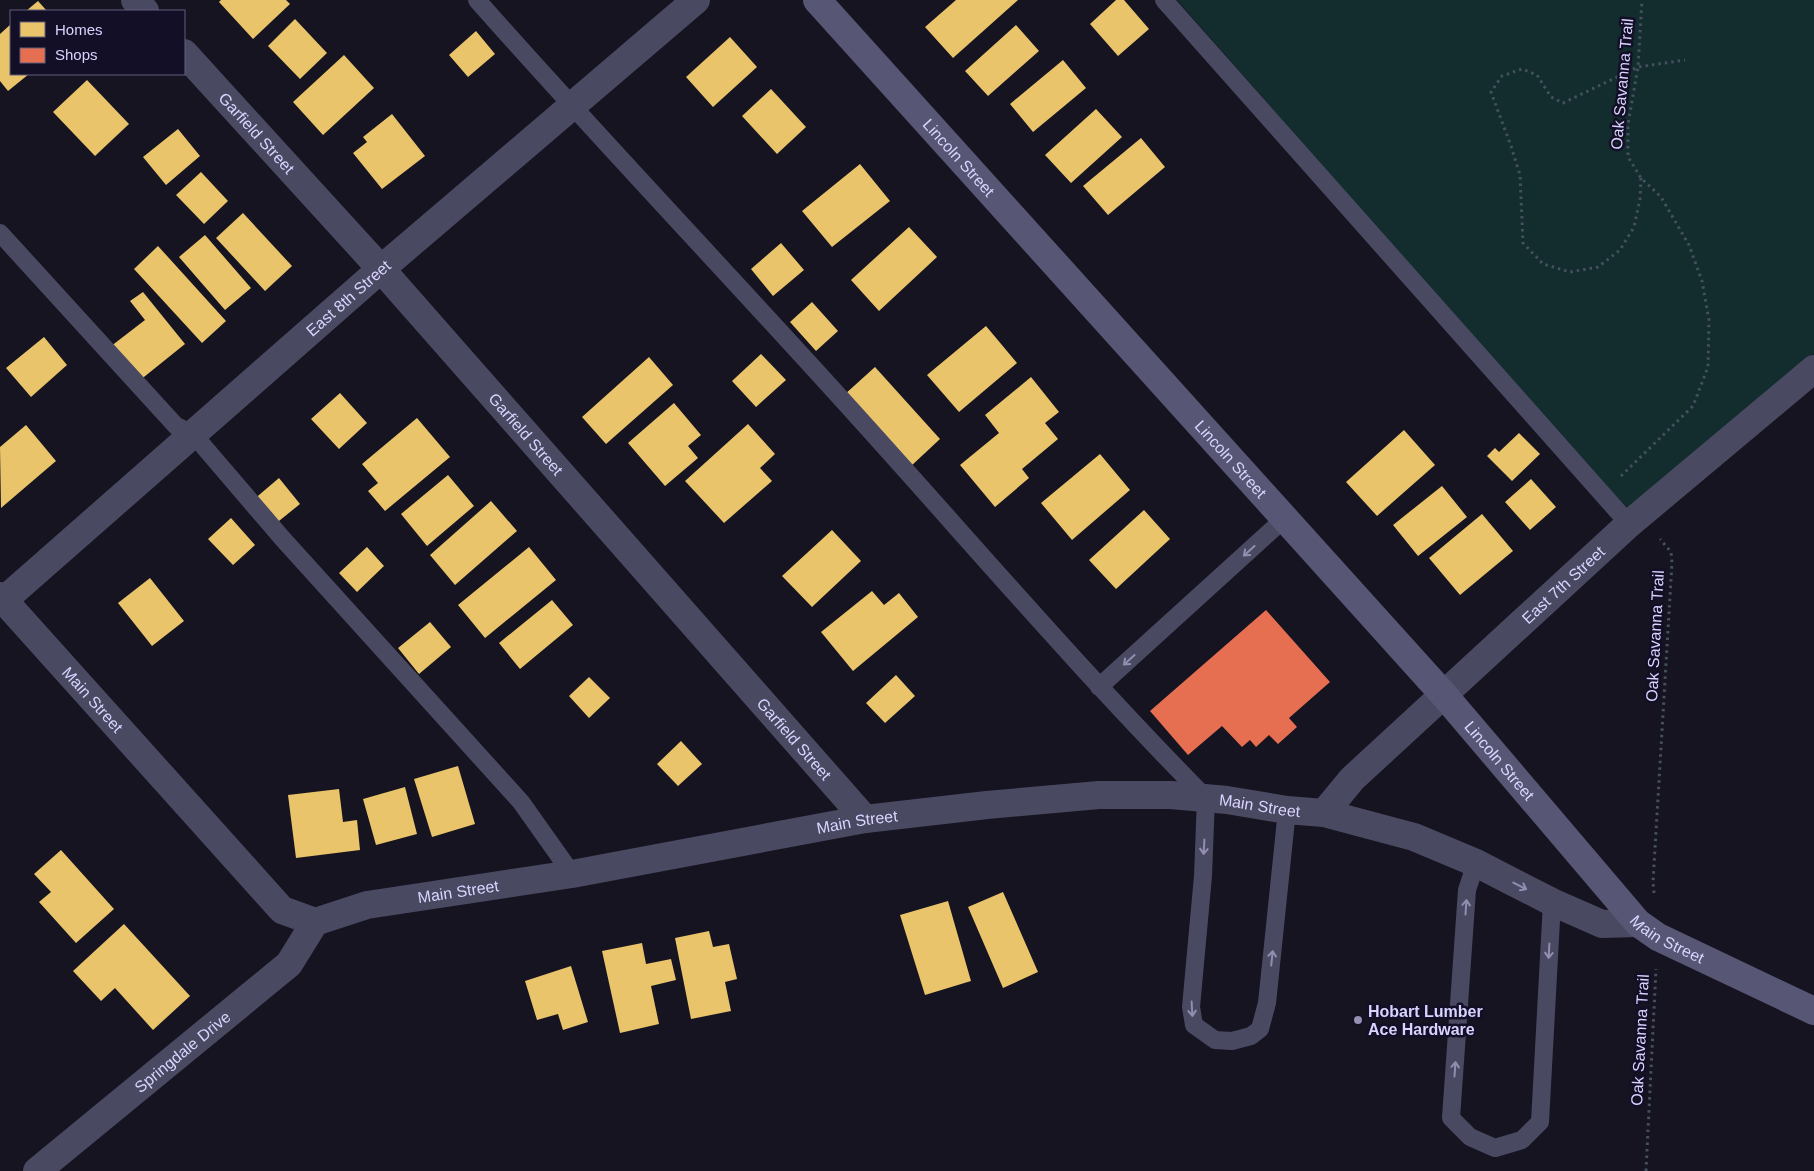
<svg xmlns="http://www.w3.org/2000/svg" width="1814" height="1171" font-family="Helvetica,sans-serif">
  <rect width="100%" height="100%" fill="#161421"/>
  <path fill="#132c2d" d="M1177,0H1814V354L1626,512Z"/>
  <path fill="#e9c46a" d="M221,0H286L290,4L253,39L219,2Z
    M956,0H1018L953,58L925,27Z
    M1116,0H1124L1149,29L1118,56L1090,24Z
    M38,1L47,11H26Z
    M295,19L327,53L300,79L268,46Z
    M11,24V74H29L8,91L0,81V34Z
    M1016,25L1039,51L988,96L965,71Z
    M476,31L495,54L468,77L449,55Z
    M730,37L757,67L713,107L686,77Z
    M344,55L374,88L323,135L293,102Z
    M1063,60L1086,88L1033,132L1010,104Z
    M87,80L129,124L95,156L53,112Z
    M771,89L806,127L777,154L742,116Z
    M1096,109L1122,137L1071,183L1045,155Z
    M392,114L425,156L382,189L353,153L367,142L363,137Z
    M178,129L200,156L166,185L143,157Z
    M1141,138L1165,167L1108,215L1083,186Z
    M860,164L890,201L832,247L802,211Z
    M201,172L228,201L204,224L176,195Z
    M243,213L292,266L265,291L216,238Z
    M909,227L937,257L879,311L851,280Z
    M205,235L251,288L225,310L179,257Z
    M781,243L804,270L773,296L751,269Z
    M158,246L226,321L202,343L134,269Z
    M143,292L185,344L134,385L106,350L145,320L130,301Z
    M812,302L838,331L816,351L790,322Z
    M986,326L1017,363L959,412L927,375Z
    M44,337L67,365L31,397L6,368Z
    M761,354L786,380L756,407L732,381Z
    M649,357L673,385L606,444L582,417Z
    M875,367L940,439L910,467L844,395Z
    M1031,377L1059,412L1045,423L1058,439L1022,469L1029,478L995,507L960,465L999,433L985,415Z
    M340,393L367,423L339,449L311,419Z
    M674,403L701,435L688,446L698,458L665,486L628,443Z
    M417,418L450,457L385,511L368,491L378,483L362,464Z
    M748,424L775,454L760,468L772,481L724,523L685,481Z
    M26,425L56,461L1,508L0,447Z
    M1404,430L1435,465L1377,516L1346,482Z
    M1519,433L1540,454L1512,481L1487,456L1495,448L1499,452Z
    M1100,454L1130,490L1072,540L1041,503Z
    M448,475L474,506L427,546L401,514Z
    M279,478L300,504L274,525L253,500Z
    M1531,479L1556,507L1530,530L1505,502Z
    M1442,486L1467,517L1418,556L1393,525Z
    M491,501L517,531L455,585L430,555Z
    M1144,510L1170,539L1116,589L1089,560Z
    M1482,514L1513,551L1460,595L1429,558Z
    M231,518L255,545L233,565L208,539Z
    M832,530L861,561L812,607L782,576Z
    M367,547L384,566L357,592L339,573Z
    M529,547L556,580L485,638L458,605Z
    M150,578L184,621L152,646L118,603Z
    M872,591L884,605L899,593L918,617L853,671L821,632Z
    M552,600L573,625L520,669L499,643Z
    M430,622L451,647L419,674L398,648Z
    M896,675L915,696L885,723L866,703Z
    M589,677L610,698L589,718L569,696Z
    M681,741L702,764L678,786L657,764Z
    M458,766L475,824L432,837L414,779Z
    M405,787L417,834L376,845L363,799Z
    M339,789L343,822L357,820L360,850L296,858L288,795Z
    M61,850L114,909L76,943L39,902L51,892L34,874Z
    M1003,892L1038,972L1003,988L968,907Z
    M948,901L971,981L925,995L900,915Z
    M124,924L190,996L153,1030L115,988L101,1001L73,971Z
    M709,931L713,947L729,944L737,979L725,982L731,1011L691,1019L675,938Z
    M642,943L646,964L671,959L676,980L651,986L659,1024L620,1033L602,951Z
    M571,966L588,1022L563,1030L558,1014L537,1020L525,981Z"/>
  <path fill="#e76f51" d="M1266,610L1330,682L1289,718L1297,727L1278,744L1269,735L1256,747L1250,740L1242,747L1222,726L1188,755L1150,711Z"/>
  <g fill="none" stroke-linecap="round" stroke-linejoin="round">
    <path stroke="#44505f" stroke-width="3" stroke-dasharray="2.5 4" stroke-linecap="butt" d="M1641,178L1640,199L1634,227L1620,250L1598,267L1570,272L1543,264L1523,243L1520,175L1511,146L1491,92L1502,76L1522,69L1537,75L1551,97L1563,103L1638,67L1685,60
      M1621,476L1693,406L1708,367L1709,320L1702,281L1689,245L1661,197L1641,178L1628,157V124L1638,67L1642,0
      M1654,893L1653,882L1672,563L1671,552L1660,539
      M1646,1171L1656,969"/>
    <path stroke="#4a4962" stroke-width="18" d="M477,0C598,137 724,269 847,405C966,536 1081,672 1206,798L1203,876L1191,1007L1194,1025L1215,1040L1232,1041L1251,1036L1260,1029L1267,1003L1287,810
      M1164,0L1629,524
      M0,233L176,426L193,434L282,538L521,802L572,874
      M1099,687L1285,518
      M1476,863L1467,890L1451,1118L1470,1137L1495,1148L1522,1140L1540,1122L1552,902"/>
    <g stroke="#4a4962" stroke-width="28">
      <path d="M135,0L145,11"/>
      <path id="s1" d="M184,53L381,269L865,819"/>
      <path id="s2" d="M0,596L282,910L315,922L367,905L572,874L865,819L987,805L1099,795H1171L1227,800L1287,810L1324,813L1414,837L1476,863L1552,902L1602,924L1638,923"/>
      <path id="s3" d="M4,600L381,269L696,0"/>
      <path id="s4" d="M1324,813L1352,779L1629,524L1814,369"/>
      <path id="s5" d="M37,1171L289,964L315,922"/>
    </g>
    <path stroke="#575674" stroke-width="28" id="s6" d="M817,0L1444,695L1638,923L1658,937L1814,1011"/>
  </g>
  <defs><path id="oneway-shaft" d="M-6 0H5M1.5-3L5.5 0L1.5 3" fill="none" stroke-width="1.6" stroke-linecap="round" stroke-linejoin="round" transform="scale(1.25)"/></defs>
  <g stroke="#928eb0">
    <use href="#oneway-shaft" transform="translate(1249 551) rotate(138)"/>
    <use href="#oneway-shaft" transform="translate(1129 660) rotate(138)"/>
    <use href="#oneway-shaft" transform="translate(1204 847) rotate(93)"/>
    <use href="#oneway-shaft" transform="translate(1520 886) rotate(27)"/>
    <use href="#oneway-shaft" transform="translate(1466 907) rotate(-86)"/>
    <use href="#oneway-shaft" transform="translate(1549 951) rotate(93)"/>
    <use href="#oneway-shaft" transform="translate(1272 958) rotate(-84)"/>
    <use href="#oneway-shaft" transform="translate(1192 1009) rotate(87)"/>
    <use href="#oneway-shaft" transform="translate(1455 1069) rotate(-86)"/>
  </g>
  <circle fill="#9591b1" stroke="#130f26" stroke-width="2" cx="1358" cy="1020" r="5"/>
  <g text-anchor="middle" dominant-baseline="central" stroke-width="5" stroke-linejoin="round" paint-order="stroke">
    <g font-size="16" fill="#d9d4ff" stroke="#130f26">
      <text transform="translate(1622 84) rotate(-85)">Oak Savanna Trail</text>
      <text stroke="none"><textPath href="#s1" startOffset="108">Garfield Street</textPath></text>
      <text stroke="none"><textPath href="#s6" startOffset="212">Lincoln Street</textPath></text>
      <text stroke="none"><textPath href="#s3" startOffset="458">East 8th Street</textPath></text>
      <text stroke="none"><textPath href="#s1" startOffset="512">Garfield Street</textPath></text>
      <text stroke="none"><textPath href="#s6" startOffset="618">Lincoln Street</textPath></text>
      <text stroke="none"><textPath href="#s4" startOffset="331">East 7th Street</textPath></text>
      <text transform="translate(1655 636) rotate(-87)">Oak Savanna Trail</text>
      <text stroke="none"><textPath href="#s2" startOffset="139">Main Street</textPath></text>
      <text stroke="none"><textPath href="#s1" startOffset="918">Garfield Street</textPath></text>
      <text stroke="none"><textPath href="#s6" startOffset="1022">Lincoln Street</textPath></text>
      <text stroke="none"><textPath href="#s2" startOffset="1414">Main Street</textPath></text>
      <text stroke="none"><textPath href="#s2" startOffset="1009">Main Street</textPath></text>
      <text stroke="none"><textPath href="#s2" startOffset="604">Main Street</textPath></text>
      <text stroke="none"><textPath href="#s6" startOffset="1269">Main Street</textPath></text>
      <text transform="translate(1640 1040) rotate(-87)">Oak Savanna Trail</text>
      <text stroke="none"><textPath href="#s5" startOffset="188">Springdale Drive</textPath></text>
    </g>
    <g font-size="16" font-weight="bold" fill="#d9d4ff" stroke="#130f26" text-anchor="start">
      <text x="1368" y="1011">Hobart Lumber<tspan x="1368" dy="18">Ace Hardware</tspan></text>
    </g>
  </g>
  <rect x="10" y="10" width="175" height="65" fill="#130f26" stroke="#625e7d"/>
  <rect x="20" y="22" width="25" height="15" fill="#e9c46a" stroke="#625e7d"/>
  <text x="55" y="35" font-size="15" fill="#d9d4ff">Homes</text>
  <rect x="20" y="48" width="25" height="15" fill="#e76f51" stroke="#625e7d"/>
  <text x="55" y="60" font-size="15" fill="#d9d4ff">Shops</text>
</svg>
